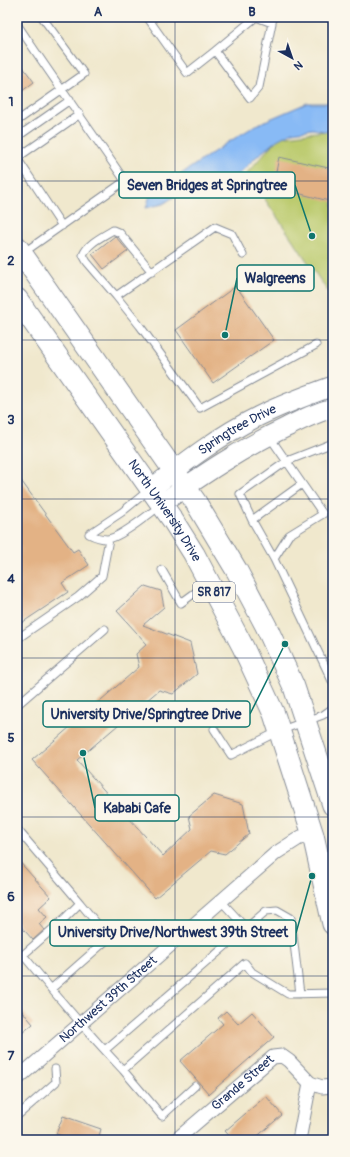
<svg xmlns="http://www.w3.org/2000/svg" width="350" height="1157" font-family="Pangolin,sans-serif">
  <rect width="100%" height="100%" fill="#fbf7ec"/>
  <filter id="ink" filterUnits="userSpaceOnUse"><feTurbulence type="fractalNoise" baseFrequency=".025" numOctaves="2"/><feDisplacementMap in="SourceGraphic" scale="8" xChannelSelector="R" yChannelSelector="G"/><feConvolveMatrix kernelMatrix="1 2 1 2 8 2 1 2 1" color-interpolation-filters="sRGB"/></filter>
  <filter id="wash" filterUnits="userSpaceOnUse"><feTurbulence type="fractalNoise" baseFrequency=".012" numOctaves="4" result="noise"/><feDisplacementMap in="SourceGraphic" scale="16" xChannelSelector="R" yChannelSelector="G"/><feGaussianBlur stdDeviation="0.9" result="paint"/><feColorMatrix in="noise" values="0 0 0 0 0 0 0 0 0 0 0 0 0 0 0 0 0 1.4 0 .05"/><feComposite in="paint" operator="in"/></filter>
  <g filter="url(#wash)">
    <rect width="100%" height="100%" fill="#f0e8cd"/>
    <path fill="#bccb6e" stroke="#6c7d66" d="M333,114V299L247,173L279,137L325,131Z"/>
    <path fill="#88baf5" stroke="#5274aa" d="M330,103H333V133L313,129L292,132L277,140L255,158L239,174L213,179L186,189L163,204L146,208L150,195L227,143L258,124L307,103Z"/>
    <g id="blocks">
      <path fill="#e3b285" d="M17,59L34,82L17,95Z
        M279,157L333,169V202L273,187Z
        M115,236L128,251L104,269L92,254Z
        M236,286L274,340L213,383L176,330Z
        M17,475L73,552L78,549L89,565L62,583L68,592L17,626Z
        M145,586L161,591L164,607L143,625L190,643L197,674L173,694L159,690L77,760L163,856L192,829L189,816L214,795L243,804L249,834L225,854L211,851L155,898L32,760L139,667L136,654L147,644L117,611Z
        M17,859L51,897L39,908L47,917L39,924L44,930L33,940L17,922Z
        M17,1005L33,1024L17,1037Z
        M226,1011L238,1024L252,1012L274,1037L209,1094L180,1061L223,1024L218,1018Z
        M266,1096L282,1115L253,1140H233L225,1131Z
        M63,1116L101,1129L98,1140H74L56,1134Z"/>
    </g>
  </g>
  <g filter="url(#ink)">
    <use href="#blocks" fill-opacity="0" stroke="#868c96" stroke-width="1"/>
    <g fill="none" stroke-linecap="round" stroke-linejoin="round">
      <g stroke="#868c96" stroke-width="9">
        <path id="lane" d="M147,17L187,73L215,51
          M272,23L256,17L215,51L250,98L259,87L272,23L273,17
          M17,24C52,77 89,128 125,181L23,253
          M17,121L84,74L42,17
          M17,137L70,100
          M62,226L17,158L80,114
          M243,255L232,234L215,227L116,296L140,326L200,408L316,345
          M116,296L87,262L83,255C88,243 102,237 113,230L120,233L152,272
          M269,436L323,514L289,535L274,559L333,683
          M252,520L240,494L287,461L333,443
          M89,534C95,537 101,539 107,539C119,539 150,513 160,506
          M89,534L122,512L149,490
          M274,559L252,520L302,484
          M162,570L181,603L207,584
          M17,639L78,597L102,576L109,539
          M17,705L105,629
          M214,729L231,755L279,731L323,715L333,708
          M17,829L80,903
          M221,901L246,928
          M155,925L172,944
          M51,989L109,938L80,903L64,919L23,955C55,994 88,1033 123,1070L245,963L252,972L288,994L333,993
          M105,1050L266,911L277,910L291,918L300,994
          M123,1070L162,1116L195,1086
          M17,1116L56,1082L55,1069"/>
      </g>
      <g stroke="#868c96" stroke-width="15">
        <g id="street">
          <path id="s1" d="M17,1079L276,853L301,837L313,835"/>
          <path id="s2" d="M176,1140L273,1057L282,1056L289,1061L310,1083L322,1087L333,1086"/>
          <path d="M299,1140L310,1083"/>
        </g>
      </g>
      <g stroke="#868c96" stroke-width="21">
        <g id="secondary">
          <path id="s3" d="M151,489C185,462 220,435 259,416C283,404 308,395 333,386"/>
          <path d="M161,504C202,475 242,448 287,427C303,419 317,412 333,408"/>
        </g>
      </g>
      <g stroke="#868c96" stroke-width="23">
        <g id="primary">
          <path d="M17,247L195,501L237,571L266,626L294,687L333,805"/>
          <path id="s4" d="M17,299L172,519L194,554L243,647L274,714L313,835L333,924"/>
        </g>
      </g>
      <use href="#lane" stroke="#fff" stroke-width="7"/>
      <use href="#street" stroke="#fff" stroke-width="13"/>
      <use href="#secondary" stroke="#fff" stroke-width="19"/>
      <use href="#primary" stroke="#fff" stroke-width="21"/>
    </g>
  </g>
  <path fill="none" stroke="#1b2f5e" stroke-width="1" stroke-opacity="0.55" d="M175,17V1140M17,181H333M17,340H333M17,499H333M17,658H333M17,817H333M17,976H333"/>
  <g text-anchor="middle" dominant-baseline="central" stroke-width="3.5" stroke-linejoin="round" paint-order="stroke">
    <rect fill="#fbf7ec" stroke="#5e6b89" stroke-width="1" x="193" y="582" width="42" height="20" rx="3"/>
    <g font-size="12" font-weight="bold" fill="#1b2f5e">
      <text x="214" y="592">SR 817</text>
    </g>
    <g font-size="13" fill="#1b2f5e" stroke="#fbf7ec">
      <text stroke="none"><textPath href="#s3" startOffset="105">Springtree Drive</textPath></text>
      <text stroke="none"><textPath href="#s4" startOffset="258">North University Drive</textPath></text>
      <text stroke="none"><textPath href="#s1" startOffset="121">Northwest 39th Street</textPath></text>
      <text stroke="none"><textPath href="#s2" startOffset="88">Grande Street</textPath></text>
    </g>
  </g>
  <path fill="none" stroke="#0f766e" stroke-width="1.5" d="M312 236L295 185M225 335L237 278M285 644L250 714M83 753L95 808M312 876L296 933"/>
  <g fill="#0f766e" stroke="#fbf7ec" stroke-width="1.5">
    <circle cx="312" cy="236" r="4"/>
    <circle cx="225" cy="335" r="4"/>
    <circle cx="285" cy="644" r="4"/>
    <circle cx="83" cy="753" r="4"/>
    <circle cx="312" cy="876" r="4"/>
  </g>
  <g fill="#fbf7ec" stroke="#0f766e" stroke-width="1.5">
    <rect x="119" y="172" width="176" height="26" rx="4"/>
    <rect x="237" y="265" width="77" height="26" rx="4"/>
    <rect x="43" y="701" width="207" height="26" rx="4"/>
    <rect x="95" y="795" width="84" height="26" rx="4"/>
    <rect x="50" y="920" width="246" height="26" rx="4"/>
  </g>
  <g font-size="14" text-anchor="middle" font-weight="bold" fill="#1b2f5e">
    <text x="207" y="190">Seven Bridges at Springtree</text>
    <text x="275" y="283">Walgreens</text>
    <text x="146" y="719">University Drive/Springtree Drive</text>
    <text x="137" y="813">Kababi Cafe</text>
    <text x="173" y="937">University Drive/Northwest 39th Street</text>
  </g>
  <rect width="350" height="1157" fill="none" stroke="#fbf7ec" stroke-width="44"/>
  <g transform="translate(292 58) rotate(140)" stroke="#fbf7ec" stroke-width="3" paint-order="stroke">
  <path d="M0-3L7 15L0 10L-7 15Z" fill="#1b2f5e"/>
  <text y="-6" font-size="11" font-weight="bold" text-anchor="middle" fill="#1b2f5e">N</text>
  </g>
  <rect x="22" y="22" width="306" height="1113" fill="none" stroke="#1b2f5e" stroke-width="1.5"/>
  <g font-size="13" text-anchor="middle" font-weight="bold" fill="#1b2f5e">
    <text x="98" y="16">A</text>
    <text x="252" y="16">B</text>
    <text x="11" y="106">1</text>
    <text x="11" y="265">2</text>
    <text x="11" y="424">3</text>
    <text x="11" y="583">4</text>
    <text x="11" y="742">5</text>
    <text x="11" y="901">6</text>
    <text x="11" y="1060">7</text>
  </g>
</svg>
